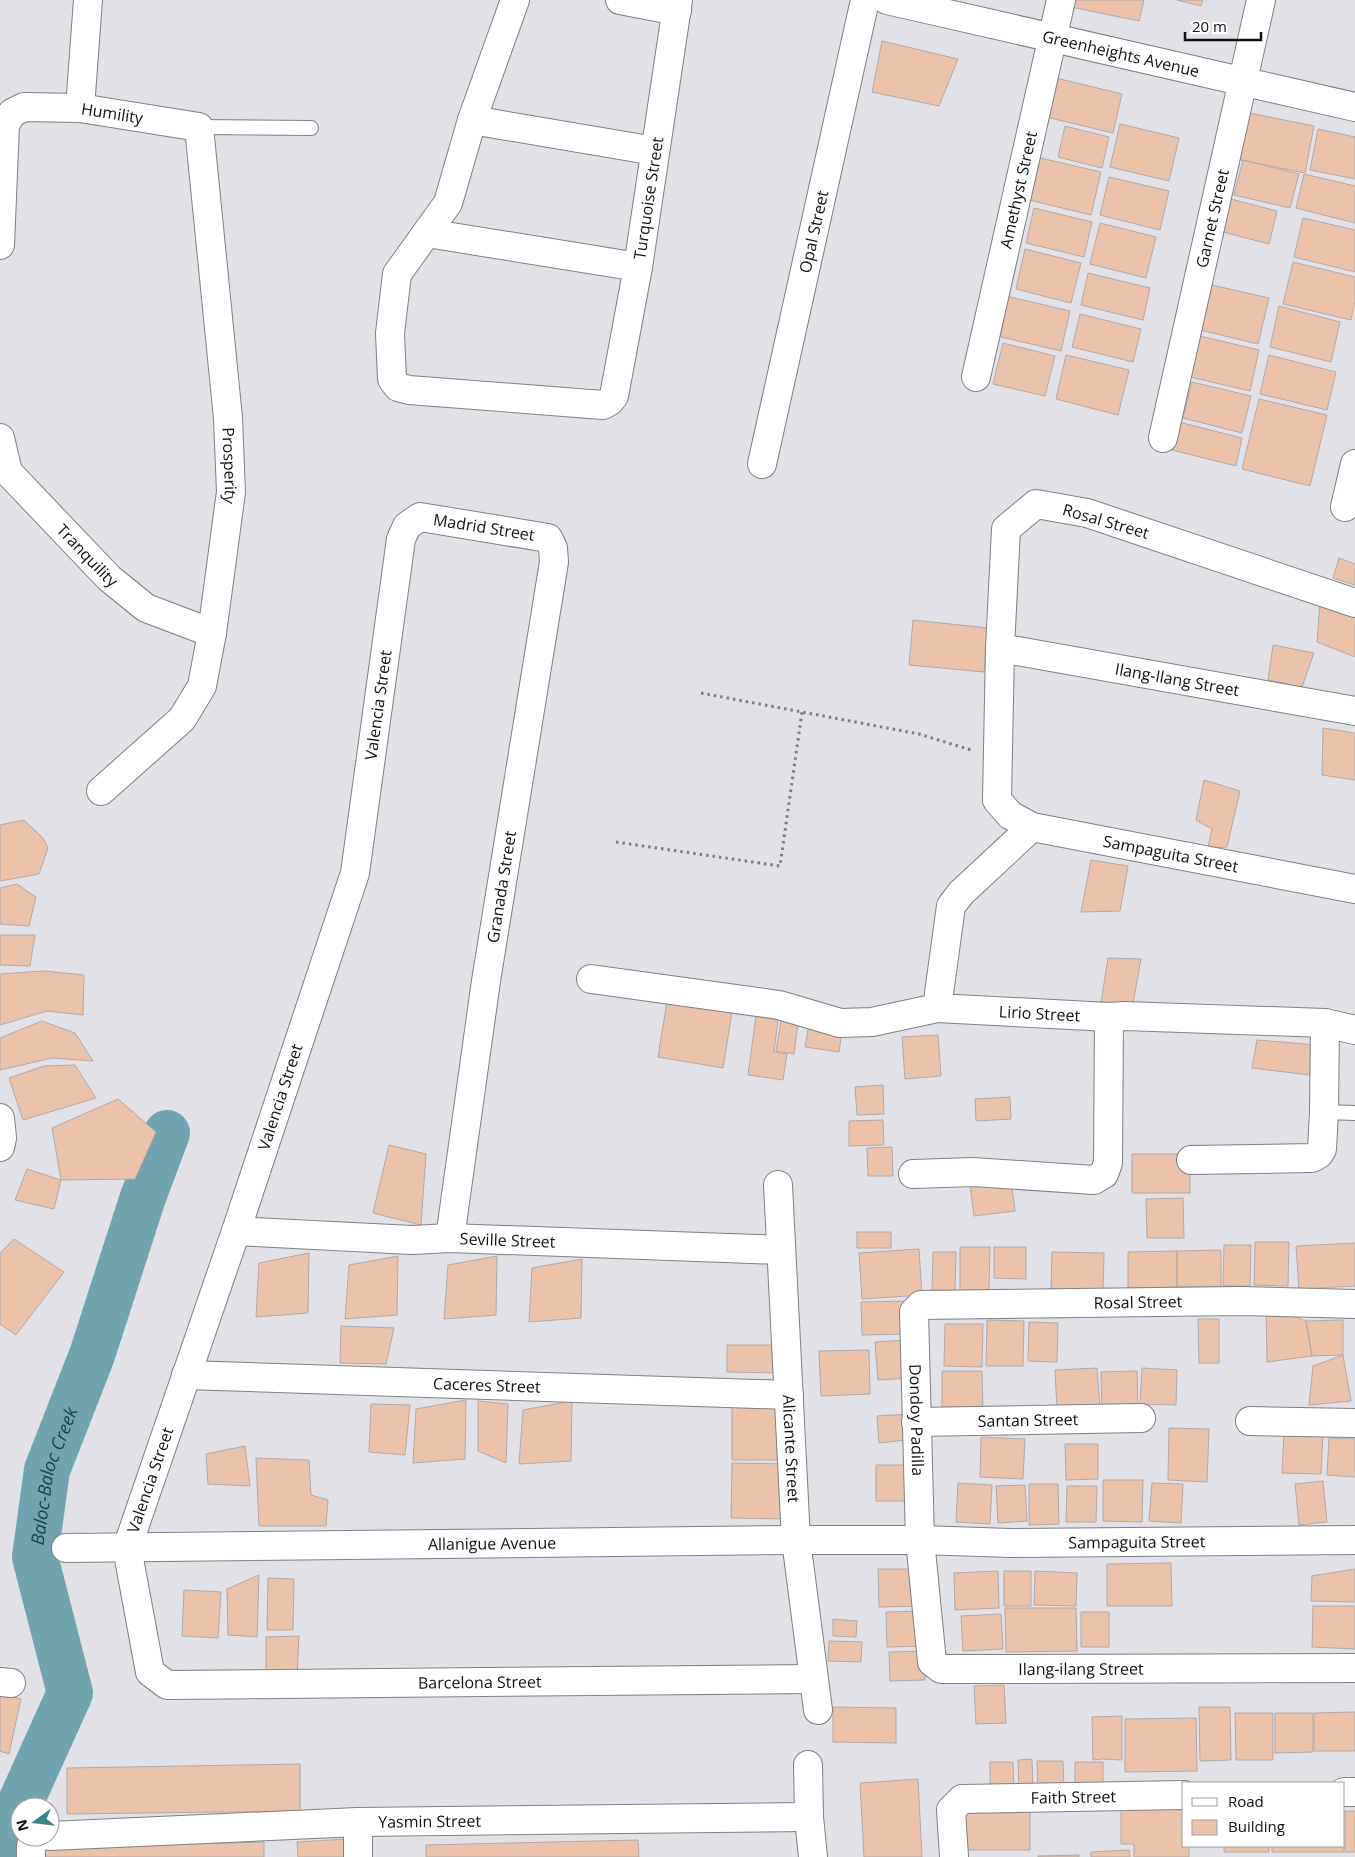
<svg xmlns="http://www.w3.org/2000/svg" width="1355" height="1857" font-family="'Open Sans',sans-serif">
  <rect width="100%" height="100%" fill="#e1e1e7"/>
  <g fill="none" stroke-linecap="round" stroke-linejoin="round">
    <path stroke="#72a4b0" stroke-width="46" id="s1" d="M0,1848L70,1693L35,1557L47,1470L92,1355L143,1197L167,1133"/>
  </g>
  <path fill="#ebc3ab" stroke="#b0aaa7" d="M1067,0H1144L1139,21L1066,6Z
    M1177,0H1203L1201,6Z
    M882,41L958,59L939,106L872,92Z
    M1052,77L1122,94L1113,133L1042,116Z
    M1245,112L1314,126L1305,173L1236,159Z
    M1120,124L1179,138L1169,181L1110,167Z
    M1065,126L1109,137L1102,168L1058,157Z
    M1318,129L1355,137V179L1310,170Z
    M1036,157L1101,172L1091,215L1025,199Z
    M1243,160L1299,174L1290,208L1234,195Z
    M1304,174L1355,186V223L1296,208Z
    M1109,177L1169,191L1160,230L1100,215Z
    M1231,199L1277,211L1269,244L1223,232Z
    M1034,208L1092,222L1084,257L1026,243Z
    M1303,218L1355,230V272L1294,257Z
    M1100,223L1156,237L1146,278L1090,264Z
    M1025,249L1081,263L1071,303L1016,289Z
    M1293,262L1355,277V301L1351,320L1283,304Z
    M1088,273L1150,288L1143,320L1081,305Z
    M1203,283L1269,298L1258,344L1192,328Z
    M1006,296L1070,311L1061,351L997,336Z
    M1279,306L1340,322L1331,362L1270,347Z
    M1080,314L1141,329L1133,362L1072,347Z
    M1200,336L1259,350L1250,391L1190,377Z
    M1003,343L1055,356L1045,396L993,384Z
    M1066,355L1129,370L1118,415L1056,399Z
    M1269,355L1336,372L1327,410L1260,394Z
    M1192,382L1251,396L1242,433L1183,418Z
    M1259,399L1327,415L1310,486L1242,469Z
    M1179,422L1242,438L1236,466L1172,450Z
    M1339,558L1355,564V585L1333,578Z
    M1320,602L1355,614V657L1317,642Z
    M913,620L988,628L984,672L909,665Z
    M1273,645L1314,653L1302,687L1268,680Z
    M1323,728L1355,733V780L1322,775Z
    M1204,780L1240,791L1227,847L1208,848L1212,829L1196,820Z
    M24,820L43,838L48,848L39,874L0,881V825Z
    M1091,860L1128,866L1120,911L1081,912Z
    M17,884L36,897L29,926L0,924V888Z
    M0,935H35L30,966L0,965Z
    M1108,958L1141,959L1133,1004L1101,1003Z
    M44,971L84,975L83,1015L47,1011L0,1025V974Z
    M667,1001L732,1012L723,1068L658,1057Z
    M756,1016L778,1020L774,1052L787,1054L783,1080L748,1075Z
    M781,1020L798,1023L794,1054L776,1051Z
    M42,1021L75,1033L93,1061L52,1058L0,1070V1038Z
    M809,1024L842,1030L839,1052L805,1047Z
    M938,1035L941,1076L905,1079L902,1037Z
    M1257,1040L1317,1045L1310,1075L1252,1068Z
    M75,1065L96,1098L23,1120L9,1078L44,1066Z
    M883,1085L884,1114L857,1115L855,1087Z
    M1010,1097L1011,1119L976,1121L975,1099Z
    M118,1099L156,1132L135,1179L61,1180L52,1128Z
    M883,1120L884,1145L849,1146V1121Z
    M389,1145L426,1154L421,1225L373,1213Z
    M892,1147L893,1176H868L867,1148Z
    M1132,1154H1190V1193H1132Z
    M27,1169L61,1180L54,1209L15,1200Z
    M1011,1179L1015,1211L974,1216L970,1185Z
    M1183,1198L1184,1238H1147L1146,1199Z
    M857,1232H891V1248H857Z
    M14,1239L64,1272L16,1335L0,1324V1253Z
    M1255,1242H1289L1288,1286L1254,1285Z
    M1355,1243V1286L1299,1289L1296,1246Z
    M1224,1245H1251L1250,1286H1223Z
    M960,1247H990L989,1291H960Z
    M994,1247H1026V1279L994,1278Z
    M919,1249L922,1295L862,1299L859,1253Z
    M1221,1250V1287H1177V1251Z
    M1177,1251V1287L1128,1289V1252Z
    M933,1252H956L955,1291L932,1290Z
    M1052,1252L1104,1253L1103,1292L1051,1291Z
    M309,1253L308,1313L256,1317L259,1263Z
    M398,1256L397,1315L345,1319L349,1265Z
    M497,1256L496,1315L444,1319L448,1265Z
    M582,1259L581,1318L529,1322L532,1268Z
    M909,1301V1334L862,1335L861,1302Z
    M1266,1306L1306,1321L1312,1356L1267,1362Z
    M1198,1319H1219V1363H1199Z
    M987,1320L1024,1321L1023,1366H986Z
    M1343,1320V1355L1312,1356L1306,1321Z
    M1029,1322L1058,1323L1057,1362L1028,1361Z
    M945,1324H983L982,1367L944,1366Z
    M341,1326L394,1328L386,1364L340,1363Z
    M908,1340L911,1378L878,1380L875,1342Z
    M727,1345H783L782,1373L727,1372Z
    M869,1350L870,1394L821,1396L819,1351Z
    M1343,1355L1351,1401L1309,1405L1313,1366Z
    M1097,1368L1100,1407L1057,1409L1055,1370Z
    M1142,1368L1177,1370L1176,1405L1140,1404Z
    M942,1371H982L983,1413H942Z
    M1137,1371L1138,1409L1102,1410L1101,1372Z
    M732,1397L785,1399L788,1460H732Z
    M466,1400L465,1459L413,1463L416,1409Z
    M478,1401L508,1404L506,1463L478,1451Z
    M572,1401L571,1461L519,1464L523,1410Z
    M371,1404L410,1405L405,1455L369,1452Z
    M911,1414L914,1439L879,1443L877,1416Z
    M1169,1428L1209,1429L1207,1482L1168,1480Z
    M1284,1432L1323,1433L1321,1474L1282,1473Z
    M981,1437L1025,1439L1023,1479L980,1477Z
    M1329,1438L1355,1439V1477L1327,1475Z
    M1065,1444H1098V1479L1066,1480Z
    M245,1446L250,1486L208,1484L206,1454Z
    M256,1458L309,1460L311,1495L328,1500L326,1526H259Z
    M732,1463L789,1464V1519L731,1518Z
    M876,1465H914V1501H876Z
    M1103,1480H1143L1142,1522L1103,1521Z
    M1323,1481L1327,1522L1299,1525L1295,1484Z
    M958,1483L992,1485L990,1524L956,1522Z
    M1152,1483L1183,1484L1181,1523L1149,1521Z
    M1029,1484H1058L1059,1524L1029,1525Z
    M1025,1485L1027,1521L998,1523L996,1486Z
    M1067,1486H1097L1096,1522H1066Z
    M1171,1563L1172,1606H1107V1564Z
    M878,1569H920L921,1606L879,1607Z
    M1355,1569V1602L1311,1601L1312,1576Z
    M998,1571L999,1608L955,1610L954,1573Z
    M1004,1571H1031V1606H1004Z
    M1035,1571L1077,1573L1076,1606L1034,1605Z
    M259,1575L257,1637L228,1635L227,1589Z
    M268,1578L294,1579L293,1630H267Z
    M184,1590L221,1592L218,1638L182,1636Z
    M1313,1606H1355V1649L1312,1647Z
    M1005,1608H1076L1077,1651L1006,1652Z
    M924,1611L925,1646L887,1647L886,1612Z
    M1081,1612H1109V1647H1081Z
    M1001,1614L1003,1649L963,1651L961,1616Z
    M833,1619L857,1621L856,1637L833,1636Z
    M299,1636L297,1676L266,1674V1637Z
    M829,1641L862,1642L861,1662L828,1661Z
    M924,1651L925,1680L890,1681L889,1652Z
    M1004,1685L1006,1723L976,1724L974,1686Z
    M0,1694L21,1699L9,1754L0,1751Z
    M833,1707L896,1708V1743L833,1742Z
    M1199,1707H1230L1231,1760L1200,1761Z
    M1355,1712V1751H1314V1713Z
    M1235,1713H1273V1760H1236Z
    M1275,1713H1313V1752L1275,1753Z
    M1122,1716V1760L1102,1759L1093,1760L1092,1717Z
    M1196,1718L1197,1771L1125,1772V1719Z
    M1032,1759L1033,1789H1019L1018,1760Z
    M1037,1761H1063L1064,1791H1038Z
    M990,1762H1013L1014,1792H990Z
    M1075,1762H1103V1790H1075Z
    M300,1764V1811L67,1814V1768Z
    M918,1779L922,1857H864L860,1783Z
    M1121,1797H1184V1846H1189V1857H1134V1844H1121Z
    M955,1804H1030V1850H956Z
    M1345,1811H1355V1852H1345Z
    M346,1839L345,1857H298L297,1842Z
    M638,1840L639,1857H426V1845Z
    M264,1842V1857H38V1849Z
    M1224,1846H1269V1852H1224Z
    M1272,1846H1344V1852H1272Z
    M1129,1850L1130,1857H1091V1852Z
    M1079,1855V1857H1038V1856Z"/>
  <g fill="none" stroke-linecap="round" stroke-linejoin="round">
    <g stroke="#7f7f84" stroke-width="16">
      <path id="service" d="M199,127L311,128
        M1324,1112L1355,1113"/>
    </g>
    <g stroke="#7f7f84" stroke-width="30">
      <g id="minor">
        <path id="s2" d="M515,0L472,120L448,203L397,274L390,333L392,379L398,387L409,390L603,405L610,401L614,396L638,267L678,0"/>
        <path d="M620,0L677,11"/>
        <path id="s3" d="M887,0L1355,107"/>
        <path d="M80,108L88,0"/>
        <path d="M472,120L655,151"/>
        <path d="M427,233L638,267"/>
        <path id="s4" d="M0,245L5,125L12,113L24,107L80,108L199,127L228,418L231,492L212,633L202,686L182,719L101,791"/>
        <path id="s5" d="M976,377L1061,0"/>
        <path id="s6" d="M0,438L8,472L109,578L146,608L212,633"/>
        <path id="s7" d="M1163,438L1261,0"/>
        <path id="s8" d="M762,464L865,0"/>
        <path d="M1345,507L1355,464"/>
        <path id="s9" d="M1355,603L1087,513L1036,504L1006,529L1000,648L997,800L1010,815L1032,827L1355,889"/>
        <path id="s10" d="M1000,648L1355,711"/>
        <path id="s11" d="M1032,827L961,893L951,906L937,1008L1109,1017L1125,1016L1325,1023L1355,1030"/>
        <path d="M591,979L779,1005L840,1023L872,1022L937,1008"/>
        <path d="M0,1118L2,1138L0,1147"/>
        <path d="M1191,1160L1312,1158L1319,1154L1322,1149L1324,1112L1325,1023"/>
        <path d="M913,1174L973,1172L1094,1180L1104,1174L1108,1163L1109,1017"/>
        <path id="s12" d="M778,1185L796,1540L818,1710"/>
        <path id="s13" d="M236,1231L412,1240L450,1238L781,1250"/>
        <path id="s14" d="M450,1238L486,981L554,562L553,548L548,538L420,517L407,526L401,539L355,873L236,1231L127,1548L150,1672L167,1685L813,1679"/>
        <path id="s15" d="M1355,1304L1239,1301L921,1305L914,1312L920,1540L932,1662L941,1669H994L1355,1668"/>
        <path id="s16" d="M186,1375L789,1395"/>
        <path d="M1250,1421L1355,1423"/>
        <path id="s17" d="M916,1422L1141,1418"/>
        <path id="s18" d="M66,1548L796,1540H920L1011,1543L1355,1540"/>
        <path d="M0,1682L11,1683"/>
        <path d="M808,1765L809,1817L813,1857"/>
        <path d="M1344,1792H1355"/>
        <path id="s19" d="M50,1836L358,1822L809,1817"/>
        <path d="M31,1857C31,1848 29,1840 39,1837"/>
        <path d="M358,1857V1822"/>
        <path id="s20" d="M954,1857L951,1810L962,1799L1184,1795"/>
      </g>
    </g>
    <path stroke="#7d7d81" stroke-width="3" stroke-dasharray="2.5 4" stroke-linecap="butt" d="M701,693L919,734L971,750
      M616,842L780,866L802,712"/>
    <use href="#service" stroke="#fff" stroke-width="14"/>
    <use href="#minor" stroke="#fff" stroke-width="28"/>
  </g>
  <g text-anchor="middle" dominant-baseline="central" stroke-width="4" stroke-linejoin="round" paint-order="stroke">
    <g font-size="16" fill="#100f11" stroke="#fff">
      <text stroke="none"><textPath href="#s3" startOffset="240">Greenheights Avenue</textPath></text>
      <text stroke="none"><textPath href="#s4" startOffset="236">Humility</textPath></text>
      <text stroke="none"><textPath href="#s5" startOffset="192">Amethyst Street</textPath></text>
      <text stroke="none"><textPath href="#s2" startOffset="838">Turquoise Street</textPath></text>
      <text stroke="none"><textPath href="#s7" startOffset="225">Garnet Street</textPath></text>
      <text stroke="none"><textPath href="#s8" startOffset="238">Opal Street</textPath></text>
      <text stroke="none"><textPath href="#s4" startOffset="664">Prosperity</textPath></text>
      <text transform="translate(1106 521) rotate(16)">Rosal Street</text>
      <text transform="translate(484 527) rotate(9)">Madrid Street</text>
      <text stroke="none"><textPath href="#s6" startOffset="150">Tranquility</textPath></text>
      <text stroke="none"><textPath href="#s10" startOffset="180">Ilang-Ilang Street</textPath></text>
      <text transform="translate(378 705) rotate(-82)">Valencia Street</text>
      <text stroke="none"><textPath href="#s9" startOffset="831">Sampaguita Street</textPath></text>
      <text stroke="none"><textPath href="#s14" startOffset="355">Granada Street</textPath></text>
      <text stroke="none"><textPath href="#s11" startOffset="319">Lirio Street</textPath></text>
      <text transform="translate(280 1097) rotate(-72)">Valencia Street</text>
      <text stroke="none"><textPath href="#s13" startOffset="272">Seville Street</textPath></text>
      <text transform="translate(1138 1302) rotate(-1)">Rosal Street</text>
      <text stroke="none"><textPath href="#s16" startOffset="301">Caceres Street</textPath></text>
      <text stroke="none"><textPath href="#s17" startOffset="112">Santan Street</textPath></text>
      <text stroke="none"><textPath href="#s15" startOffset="552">Dondoy Padilla</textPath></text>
      <text stroke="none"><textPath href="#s12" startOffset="264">Alicante Street</textPath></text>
      <text transform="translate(150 1480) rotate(-71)">Valencia Street</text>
      <text stroke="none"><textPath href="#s18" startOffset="1071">Sampaguita Street</textPath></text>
      <text stroke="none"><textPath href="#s18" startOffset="426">Allanigue Avenue</textPath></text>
      <text stroke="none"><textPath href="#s15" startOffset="946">Ilang-ilang Street</textPath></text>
      <text stroke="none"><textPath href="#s14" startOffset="2379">Barcelona Street</textPath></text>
      <text stroke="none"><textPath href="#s20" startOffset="174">Faith Street</textPath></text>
      <text stroke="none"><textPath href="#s19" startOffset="380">Yasmin Street</textPath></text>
    </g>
    <g font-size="18" font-style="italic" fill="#16444e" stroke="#fff">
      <text stroke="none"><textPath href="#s1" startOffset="394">Baloc-Baloc Creek</textPath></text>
    </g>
  </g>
  <rect x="1182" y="1782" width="162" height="65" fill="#ffffff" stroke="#9f9fa0"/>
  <rect x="1192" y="1798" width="25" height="8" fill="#ffffff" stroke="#9f9fa0"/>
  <text x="1228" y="1807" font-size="15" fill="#100f11">Road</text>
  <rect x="1192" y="1820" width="25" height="15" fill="#ebc3ab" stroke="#9f9fa0"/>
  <text x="1228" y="1832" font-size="15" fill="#100f11">Building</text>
  <g transform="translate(35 1822) rotate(255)"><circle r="24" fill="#ffffff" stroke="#9f9fa0"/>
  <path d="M0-4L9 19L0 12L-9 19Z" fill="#3d858a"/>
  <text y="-8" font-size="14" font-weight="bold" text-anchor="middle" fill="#100f11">N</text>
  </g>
  <path d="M1185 32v8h76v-8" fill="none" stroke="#100f11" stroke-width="2.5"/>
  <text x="1192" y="32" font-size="15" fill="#100f11" stroke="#ffffff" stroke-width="4" paint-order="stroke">20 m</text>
</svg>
